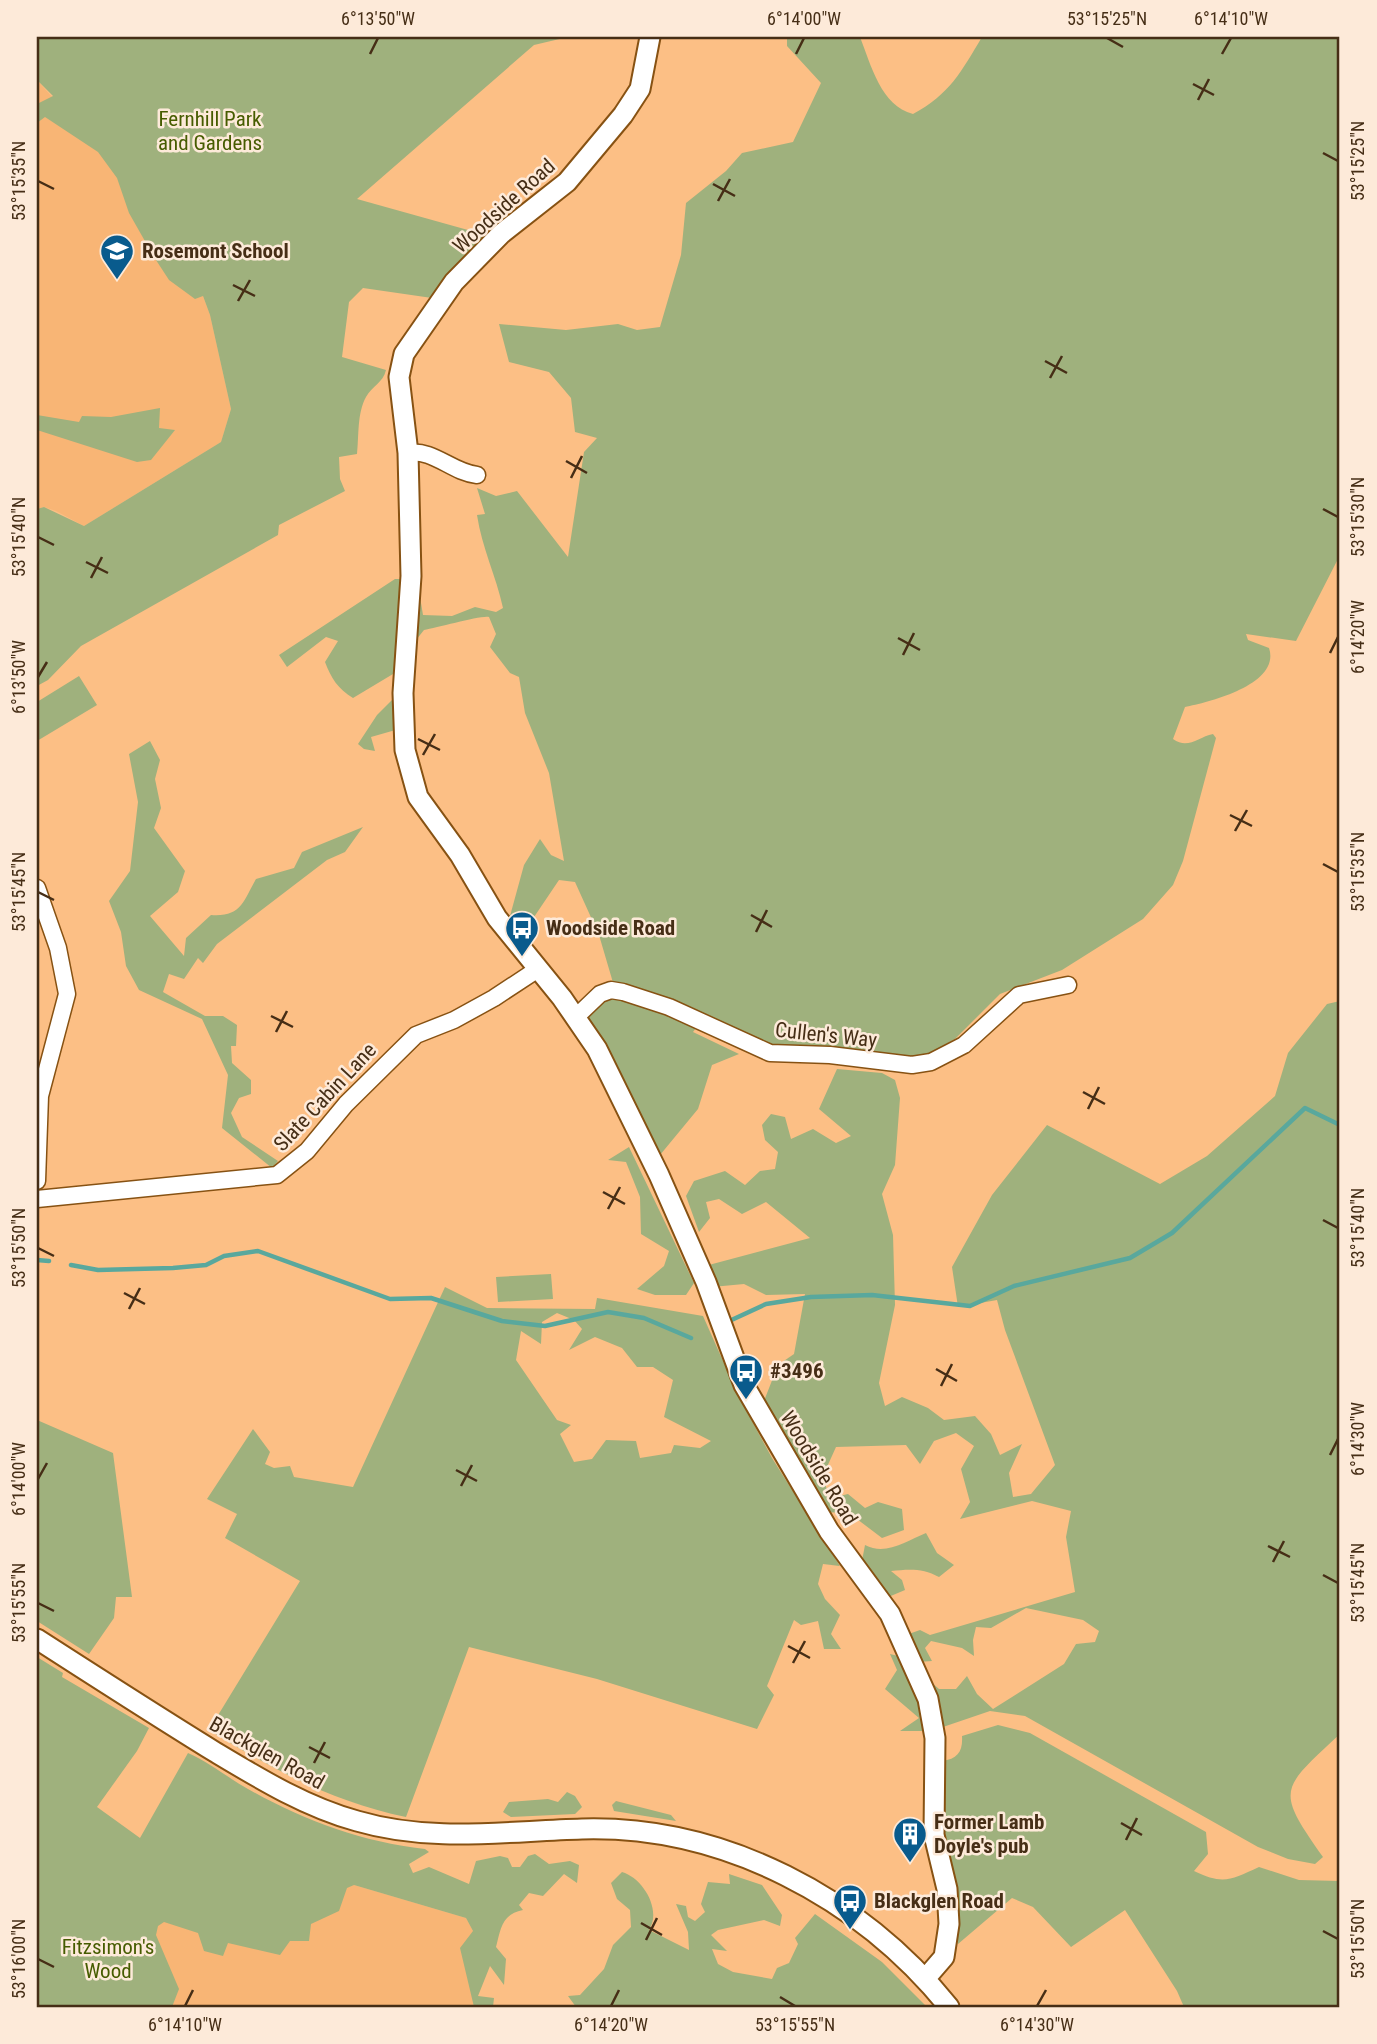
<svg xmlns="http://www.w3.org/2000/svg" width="1377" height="2044" font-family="'Roboto Condensed',sans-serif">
  <rect width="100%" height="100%" fill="#fcbf85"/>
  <path fill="#f8b575" d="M37,80L184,246L210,315L231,409L221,442L84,526L56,511L44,507L37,509Z
    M337,1880L466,1918L473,1931L477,2007H172L174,2000L130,1897Z"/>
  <path fill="#9fb17d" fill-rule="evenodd" d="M37,37H568L534,45L357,199L493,237L432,298L363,288L349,302L342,357L386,370C383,383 372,386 366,397C357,413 359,436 357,454L339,457L340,479L345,491L279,525L278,535L81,646L48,680L37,686V509L44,507L84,526L221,442L231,409L210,315L203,296L195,299L169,280L154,257L129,213L117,178L98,152L45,117L37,123V104L53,96L37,80Z
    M787,37H860C871,65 881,106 913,114C950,94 961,72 982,37H1340V555L1296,641L1246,634L1248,640L1269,648C1281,684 1211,702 1185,707L1173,739C1188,750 1198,737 1213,734L1216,738L1183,861L1173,885L1143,919L1062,970L1000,994L955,1039L927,1055L914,1058L776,1048L614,986L599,935L575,882L559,880L530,923L518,925L510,916L524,865L540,839L551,855L564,861L549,773L525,713L519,677L510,673L490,647L496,634L489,617C481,615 437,628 424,630L416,640L417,593L420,597L423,615L452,616L475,607L496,612L503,608C496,576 482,548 477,515L485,514L477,488L496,496L517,491L568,557L584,452L597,438L575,432L571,398L549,372L509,362L499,324L566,330L618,324L637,330L660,327L681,255L686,203L726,171L742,153L793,142L821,83L787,46Z
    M160,408L159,428L175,430L151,460L137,462L37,430V415L79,422L82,416L111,417Z
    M395,579H406L398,671L353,698C338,689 331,678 325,662L338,641L326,637L287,667L279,655Z
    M79,676L97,705L37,741V702Z
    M398,694L399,729L371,737L375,751L364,749L358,744L377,715Z
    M150,741L160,760L155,779L161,808L154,828L185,871L178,892L150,916L184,956L186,938L211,915C241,917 243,902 256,879L294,868L302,852L363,827L345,852L327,860L217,944L203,963L198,958L184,979L169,974L163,992L205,1016H223L237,1025L236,1046H231L232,1063L251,1080V1094L239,1098L231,1113L242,1137L278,1161L272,1168L222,1128L228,1075L202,1019L139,990L126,966L121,932L109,901L130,871L138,802L129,754Z
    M612,995L688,1019L696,1028L693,1032L739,1054L712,1065L698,1109L660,1155L586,1018L590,1010Z
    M1340,1001V1734C1280,1790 1275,1789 1323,1857L1315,1864L1288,1859L1258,1847L1025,1716L990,1711L943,1727L924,1676L939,1689H956L967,1676L977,1694L993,1709L1064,1664L1076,1644L1095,1642L1099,1631L1083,1620L1026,1608L991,1628L976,1627L973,1640L974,1656L962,1648L931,1641L925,1648L932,1661L918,1662L906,1635L920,1630L930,1635L1075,1592L1066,1537L1071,1511L1032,1501L960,1519L970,1502L961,1469L974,1446L956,1433L934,1441L920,1464L906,1445L836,1447L822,1478L831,1498L848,1494L865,1508L878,1502L902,1509L904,1530L882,1538L849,1513L822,1512L764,1401L778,1365L794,1354L805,1294L766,1295L744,1284L712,1287L705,1266L810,1238L766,1202L742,1214L719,1199L706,1202L710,1218L699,1232L686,1196L694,1181L725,1171L745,1185L760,1171L775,1169L778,1152L765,1140L762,1125L771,1114L785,1117L791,1139L813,1129L836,1143L851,1136L819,1109L837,1069L882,1073L895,1080L900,1098L895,1165L882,1194L893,1235L895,1305L879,1383L885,1406L902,1397L928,1408L944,1420L975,1416L991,1434L1000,1455L1022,1444L1009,1473L1013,1497L1031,1494L1055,1465L1005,1330L997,1300L958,1307L952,1267L992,1195L1047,1125L1160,1184L1207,1156L1275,1096L1288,1053L1327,1004Z
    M629,1147L694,1283L686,1295H655L637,1289L664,1266L669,1251L641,1234L640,1197L626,1162L608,1160Z
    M551,1274L553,1299L498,1302L496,1277Z
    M445,1287L487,1308L595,1309L597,1298L703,1316L740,1399L772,1458L840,1566L823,1564L818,1584L825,1599L840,1615L831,1634L841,1649H824L818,1621L801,1625L794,1620L767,1686L774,1695L757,1729L597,1679L469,1647L406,1817C333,1802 272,1769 209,1730L300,1581L225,1538L237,1514L207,1499L253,1429L270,1452L265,1464L274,1468L290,1466L294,1477L353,1487ZM557,1313L574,1320L582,1329L569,1350L595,1337L622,1348L637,1367H653L673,1380L664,1417L711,1441L700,1448L674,1445L671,1453L640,1458L636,1441L606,1440L592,1459L574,1462L560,1434L571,1425L557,1420L516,1360L521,1331L541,1344L542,1322Z
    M37,1420L113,1453L132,1597H116L114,1618L89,1654L37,1621Z
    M926,1533L937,1553L954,1565L939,1577C923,1568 909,1569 891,1571L902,1580L905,1590L886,1598L861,1566L865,1545C886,1556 906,1541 926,1533Z
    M890,1654L898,1656C913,1678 921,1705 924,1731H900L919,1718L885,1689L897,1670Z
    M37,1657L63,1673L62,1677L149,1728L137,1751L97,1807L140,1838L188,1753C209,1762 228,1778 248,1789C303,1820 361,1842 425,1849L429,1852L409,1864L413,1873L429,1867L469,1884L476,1861L500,1856L508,1858L512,1867H520L528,1856L535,1854L549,1864L570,1861L579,1865L577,1883L564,1874L543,1896L529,1893L519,1905L523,1910C502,1914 501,1928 496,1947L506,1959L504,1985L490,1966L478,1996L494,1998L493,2007H474L460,1948L473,1931L466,1918L354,1885L347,1888L339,1911L311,1924L309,1941H290L280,1955L228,1943L223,1956L204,1951L198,1933L164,1922L158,1926L156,1935L179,1989L172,2007H37Z
    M998,1725L1030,1733L1206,1832L1208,1854L1194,1871C1223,1885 1231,1880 1259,1867L1299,1880L1340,1881V2007H1184L1177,1991L1125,1910L1071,1947L1033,1907L1012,1898L958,1944L955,1896L940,1849L942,1761C958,1759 963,1751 962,1736Z
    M567,1792L575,1796L582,1807L575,1814L511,1817L503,1812L509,1802L548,1799L558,1802Z
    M616,1801L671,1815L676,1821L614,1811L612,1805Z
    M622,1872C643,1878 662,1910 649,1930L689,1950L688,1932L676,1904L686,1906L688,1917L695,1921L705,1912L701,1904L708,1882L730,1884L729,1874L762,1885L782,1915L780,1926L764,1920L718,1930L711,1935L727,1951L712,1949L718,1964L733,1972L772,1979L777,1968L789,1963L798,1944L795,1938L815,1914L882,1962L927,2007H576L568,1996L580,1995L604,1969L613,1945L631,1927L630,1910L617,1899L611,1883Z"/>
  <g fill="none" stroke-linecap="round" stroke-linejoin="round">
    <path stroke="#59a89d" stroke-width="4.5" d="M37,1260L49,1261
      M71,1265L98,1270L173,1268L206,1265L224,1256L258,1251L390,1299L431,1298L502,1321L545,1326L608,1312L644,1318L691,1338
      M725,1323L766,1304L811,1297L872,1295L970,1306L1014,1286L1130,1258L1172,1233L1305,1108L1340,1125"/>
    <g stroke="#875213" stroke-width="19">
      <path id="minor" d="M408,453C434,449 451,472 477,475
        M37,888L58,948L67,994L40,1096L37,1181
        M577,1016L600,994L611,990L623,992L669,1007L770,1053L830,1055L912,1065L931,1062L964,1045L1019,995L1068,985
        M37,1199L277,1175L307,1151L346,1104L416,1035L454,1020L494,998L538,969"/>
    </g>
    <g stroke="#875213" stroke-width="23">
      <path id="tertiary" d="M650,37L640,89L623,115L567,182L501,234L454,282L404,354L399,377L408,453L411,576L403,693L405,750L418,797L460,855L497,918L562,998L597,1049L659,1175L706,1282L744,1385L829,1531L890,1614L928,1699L935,1738L934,1835L947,1889L949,1924L944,1957L925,1979
        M37,1639C96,1677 155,1715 215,1752C260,1779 306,1807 357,1821C432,1843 506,1831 582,1829C724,1825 861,1898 949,2007"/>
    </g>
    <use href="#minor" stroke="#fff" stroke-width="16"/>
    <use href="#tertiary" stroke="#fff" stroke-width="19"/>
  </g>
  <path fill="none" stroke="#462e16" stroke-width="2.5" d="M1107,38L1123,47M370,54L378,38M796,54L804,38M1222,54L1231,38M1193,84L1214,95M1198,100L1209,79M1323,153L1338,161M38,181L54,189M713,184L735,196M718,201L730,179M233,285L255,296M238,301L250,280M1045,361L1067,373M1050,378L1062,356M566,461L587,473M571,478L582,456M1323,509L1338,517M38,537L54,545M86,562L108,573M91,578L102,557M898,638L920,650M1330,653L1338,637M903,655L914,633M38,677L47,662M418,739L440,750M423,755L435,734M1230,815L1252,826M1235,831L1247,810M1323,864L1338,872M38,892L54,900M751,915L772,927M756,932L767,910M271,1016L293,1027M276,1032L287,1011M1083,1092L1105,1104M1088,1109L1099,1087M603,1192L625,1204M608,1209L620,1187M1323,1220L1338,1228M38,1248L54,1256M124,1293L145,1304M129,1309L140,1288M936,1369L957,1381M941,1386L952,1364M1330,1455L1338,1439M456,1470L477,1481M38,1479L47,1463M461,1486L472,1465M1268,1546L1290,1557M1273,1562L1284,1541M1323,1575L1338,1583M38,1603L54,1611M788,1646L810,1658M793,1663L805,1641M309,1747L330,1758M314,1763L325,1742M1121,1823L1142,1835M1126,1840L1137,1818M641,1923L662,1935M1323,1931L1338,1939M646,1940L657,1918M38,1959L54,1967M780,1997L795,2006M185,2006L193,1990M611,2006L619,1990M1037,2006L1046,1990"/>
  <defs>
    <g id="school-pin" transform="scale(1.75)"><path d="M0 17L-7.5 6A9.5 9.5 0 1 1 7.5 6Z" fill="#095b8d" stroke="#fdead9"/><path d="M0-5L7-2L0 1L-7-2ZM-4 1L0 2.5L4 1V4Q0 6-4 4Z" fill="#fff"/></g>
    <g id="bus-pin" transform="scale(1.75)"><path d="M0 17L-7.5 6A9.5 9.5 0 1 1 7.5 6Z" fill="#095b8d" stroke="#fdead9"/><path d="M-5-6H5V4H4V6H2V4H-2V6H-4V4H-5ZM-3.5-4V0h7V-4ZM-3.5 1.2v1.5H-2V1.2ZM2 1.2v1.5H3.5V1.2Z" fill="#fff"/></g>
    <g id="building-pin" transform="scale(1.75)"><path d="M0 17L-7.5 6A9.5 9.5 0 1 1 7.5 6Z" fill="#095b8d" stroke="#fdead9"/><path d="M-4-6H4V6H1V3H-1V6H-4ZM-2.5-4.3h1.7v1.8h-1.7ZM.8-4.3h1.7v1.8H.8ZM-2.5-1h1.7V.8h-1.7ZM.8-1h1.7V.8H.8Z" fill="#fff"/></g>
  </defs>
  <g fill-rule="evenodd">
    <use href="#school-pin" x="117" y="251"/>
    <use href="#bus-pin" x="522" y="928"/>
    <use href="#bus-pin" x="746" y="1371"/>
    <use href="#building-pin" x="910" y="1834"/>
    <use href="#bus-pin" x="850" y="1901"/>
  </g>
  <g text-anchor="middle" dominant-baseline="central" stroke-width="5" stroke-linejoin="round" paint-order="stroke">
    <g font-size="21" fill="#465c00" stroke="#fdead9">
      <text x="210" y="119">Fernhill Park<tspan x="210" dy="24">and Gardens</tspan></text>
      <text x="108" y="1947">Fitzsimon's<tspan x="108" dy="24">Wood</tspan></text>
    </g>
    <g font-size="21" fill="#462e16" stroke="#fdead9">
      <text transform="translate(504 206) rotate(-42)">Woodside Road</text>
      <text transform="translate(826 1035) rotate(6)">Cullen's Way</text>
      <text transform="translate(325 1097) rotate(-47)">Slate Cabin Lane</text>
      <text transform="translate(819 1468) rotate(59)">Woodside Road</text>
      <text transform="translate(267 1753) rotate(29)">Blackglen Road</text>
    </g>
    <g font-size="21" font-weight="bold" fill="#462e16" stroke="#fdead9" text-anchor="start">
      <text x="142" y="251">Rosemont School</text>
      <text x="546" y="928">Woodside Road</text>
      <text x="770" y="1371">#3496</text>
      <text x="934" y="1822">Former Lamb<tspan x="934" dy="24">Doyle's pub</tspan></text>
      <text x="874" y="1901">Blackglen Road</text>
    </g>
  </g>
  <rect width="1377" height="2044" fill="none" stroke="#fdead9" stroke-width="77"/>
  <rect x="38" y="38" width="1300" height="1968" fill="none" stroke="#462e16" stroke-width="2.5"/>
  <g font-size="18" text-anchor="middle" fill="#462e16">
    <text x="378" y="25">6°13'50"W</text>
    <text x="804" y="25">6°14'00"W</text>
    <text x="1107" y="25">53°15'25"N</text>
    <text x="1231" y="25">6°14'10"W</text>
    <text transform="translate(1358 161) rotate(-90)" y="6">53°15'25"N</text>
    <text transform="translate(19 181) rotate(-90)" y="6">53°15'35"N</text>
    <text transform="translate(1358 517) rotate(-90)" y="6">53°15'30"N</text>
    <text transform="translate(19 537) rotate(-90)" y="6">53°15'40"N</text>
    <text transform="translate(1358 637) rotate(-90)" y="6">6°14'20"W</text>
    <text transform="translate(19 677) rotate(-90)" y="6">6°13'50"W</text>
    <text transform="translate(1358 872) rotate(-90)" y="6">53°15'35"N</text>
    <text transform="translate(19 892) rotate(-90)" y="6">53°15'45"N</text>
    <text transform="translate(1358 1228) rotate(-90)" y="6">53°15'40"N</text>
    <text transform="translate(19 1248) rotate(-90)" y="6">53°15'50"N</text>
    <text transform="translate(1358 1439) rotate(-90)" y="6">6°14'30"W</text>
    <text transform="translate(19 1479) rotate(-90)" y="6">6°14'00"W</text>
    <text transform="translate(1358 1583) rotate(-90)" y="6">53°15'45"N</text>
    <text transform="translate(19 1603) rotate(-90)" y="6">53°15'55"N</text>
    <text transform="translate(1358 1939) rotate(-90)" y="6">53°15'50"N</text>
    <text transform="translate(19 1959) rotate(-90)" y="6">53°16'00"N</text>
    <text x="185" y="2031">6°14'10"W</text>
    <text x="611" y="2031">6°14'20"W</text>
    <text x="795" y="2031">53°15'55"N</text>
    <text x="1037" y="2031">6°14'30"W</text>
  </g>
</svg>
